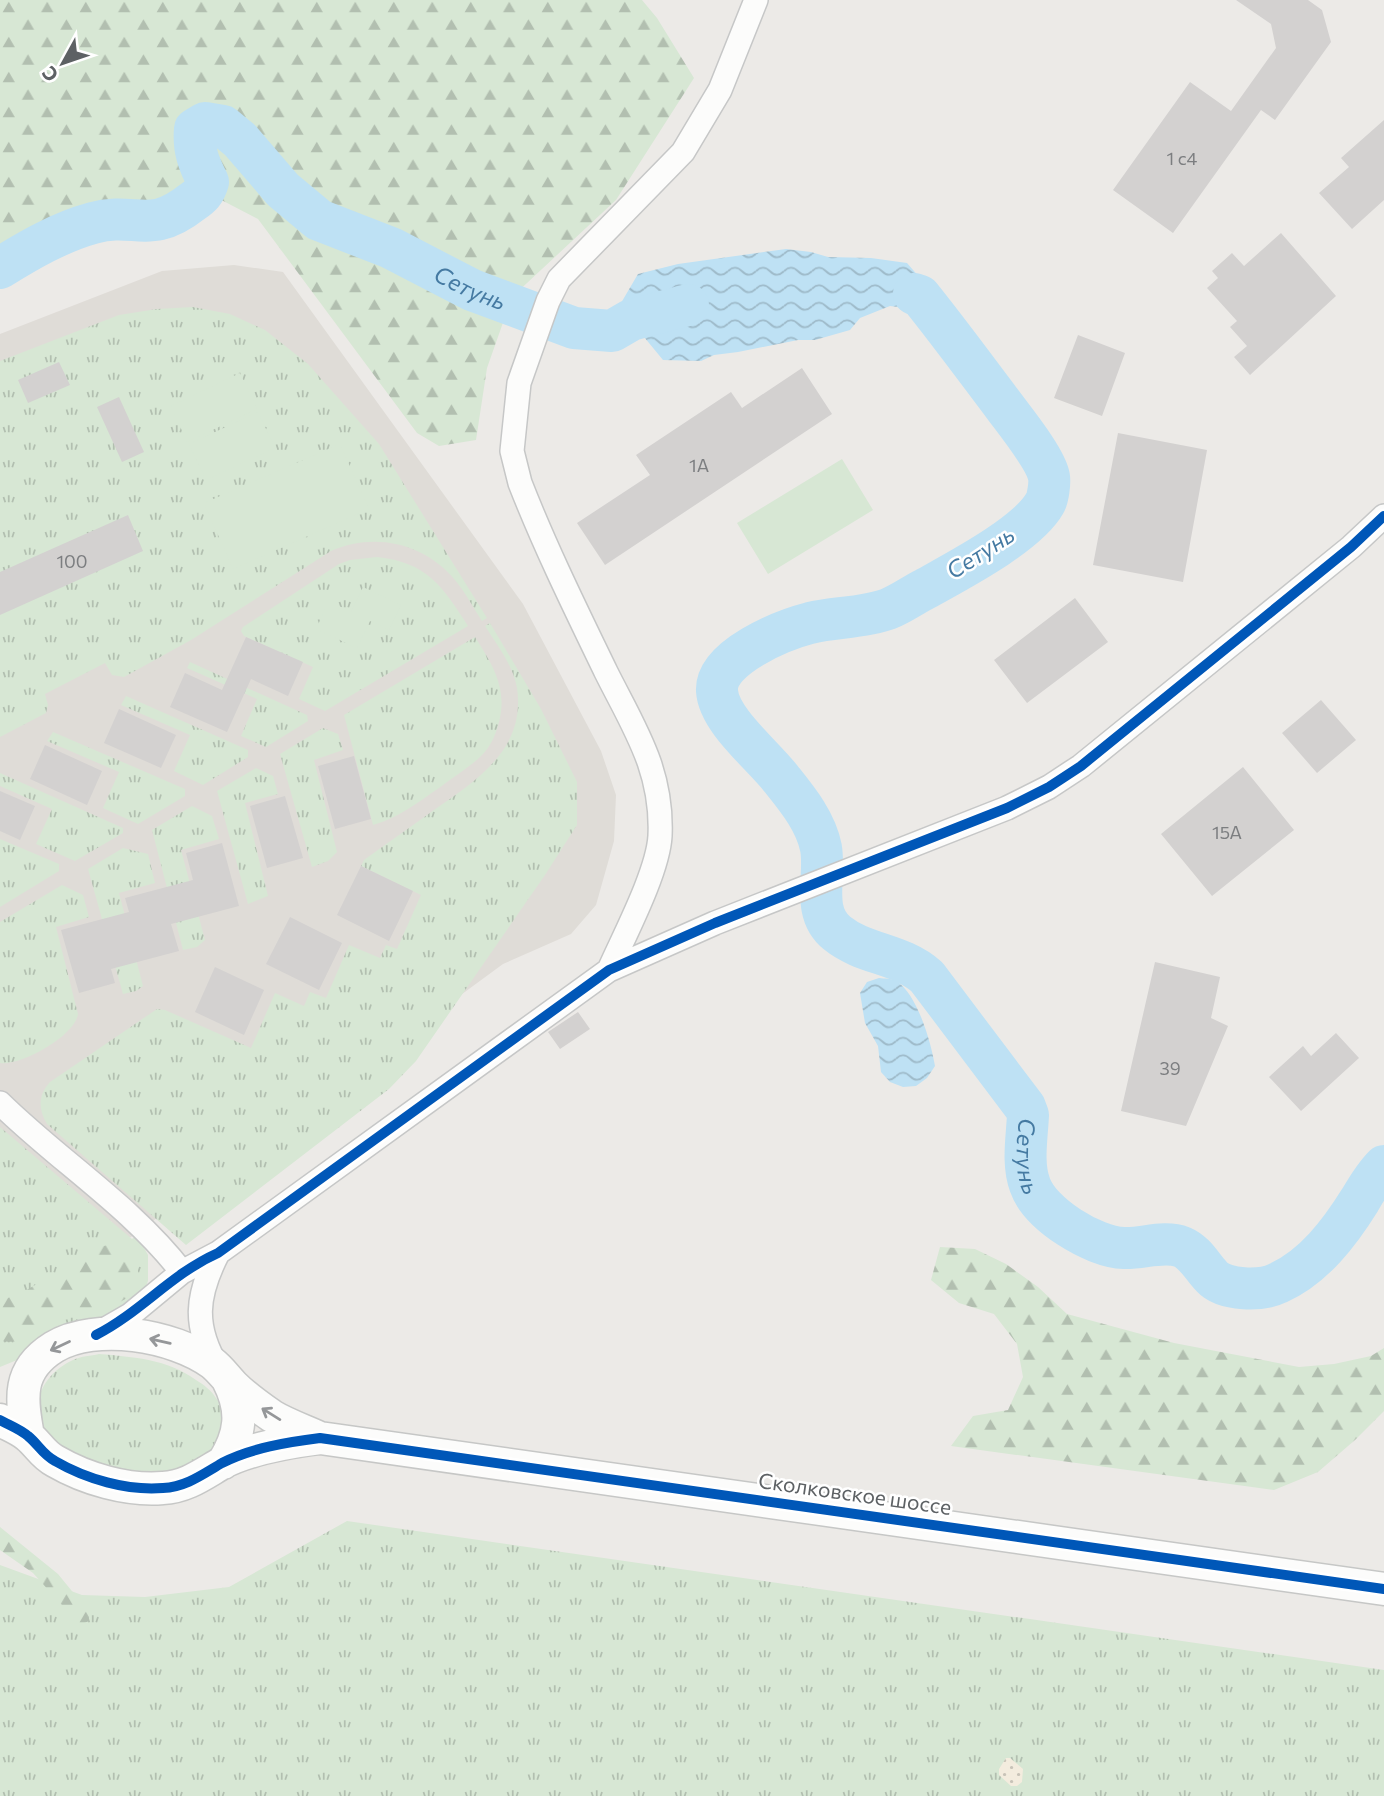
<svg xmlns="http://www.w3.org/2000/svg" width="1384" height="1796" font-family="Commissioner,sans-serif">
  <defs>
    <pattern id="grass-tufts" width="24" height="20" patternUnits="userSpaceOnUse" patternTransform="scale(1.75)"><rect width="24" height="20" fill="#d7e7d4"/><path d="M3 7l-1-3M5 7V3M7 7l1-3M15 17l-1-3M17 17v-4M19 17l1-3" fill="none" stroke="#b2bfb0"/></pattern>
    <pattern id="forest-firs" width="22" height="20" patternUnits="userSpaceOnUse" patternTransform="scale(1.75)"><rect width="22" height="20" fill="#d7e7d4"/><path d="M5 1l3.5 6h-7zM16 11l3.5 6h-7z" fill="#b2bfb0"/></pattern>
    <pattern id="sand-dots" width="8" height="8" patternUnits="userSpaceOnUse" patternTransform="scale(1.75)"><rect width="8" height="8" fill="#f3ecde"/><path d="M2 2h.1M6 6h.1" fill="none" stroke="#c8c3b8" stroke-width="1.8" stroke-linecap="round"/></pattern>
    <pattern id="water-waves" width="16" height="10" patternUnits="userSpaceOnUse" patternTransform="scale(1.75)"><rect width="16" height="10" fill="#bee1f4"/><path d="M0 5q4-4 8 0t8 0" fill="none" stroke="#9ebac9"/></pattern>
  </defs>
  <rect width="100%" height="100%" fill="#eceae7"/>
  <path fill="#dfdcd7" d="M234,265L283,272L523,604L601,751L616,795L614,841L596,905L571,934L503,964L131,1237H120L111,1221L0,1292V334L162,271Z"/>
  <path fill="url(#grass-tufts)" d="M193,307L230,314L265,330L308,364L379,444L487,618L482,621C473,607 465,592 455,580C424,543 375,532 331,551L191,640L124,677L112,675L105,663L45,694L48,705L46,713L0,737V361L119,315L157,309Z
    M377,557C427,562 443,587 468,626L325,711L299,699L313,667L244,636L241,631L243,627L339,564L350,560Z
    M490,623L541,709L577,782V825L545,875L416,1061L389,1089L186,1245L47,1124C38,1109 38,1095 50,1082L157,1009L165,1010L251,1048L275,993L304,1006L310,992L326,998L349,945L380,958L386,945L397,949L421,895L361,866L364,860C387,843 411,827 434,810C477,780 526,749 517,688C513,665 497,645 485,626Z
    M475,637C492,664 508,688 499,722C496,734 491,746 482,755C469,768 453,777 439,788C417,803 398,818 373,825L344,715Z
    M190,662L307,715L308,721L266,747L241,736L257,699L187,668Z
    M126,696L248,750V757L203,785L174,771L190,735L121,705Z
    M323,728L338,734L343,750L314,760L337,852L328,861L312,867L280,754Z
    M53,732L185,789V796L138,824L103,808L119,772L47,741Z
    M256,768L273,776L278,794L245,803L268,896L248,904L217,791Z
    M0,773L123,828V833L75,861L36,844L52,809L0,786Z
    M192,806L212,816L219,839L181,850L205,940L197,947L183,950L152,830Z
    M0,839L59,864V871L0,907Z
    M123,848L148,854L155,883L119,893L143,986L136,991L123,994L88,869Z
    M62,885L83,895L89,917L56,927L78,1014C75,1036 21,1066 0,1063V922Z
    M0,1127L132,1239L137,1235L148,1255V1281L145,1289L122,1312L42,1342L17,1360L0,1367Z
    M99,1354C134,1357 167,1359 196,1380C203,1384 212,1391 216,1398C233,1419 215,1455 195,1467C188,1471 176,1471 169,1472C139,1475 90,1467 65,1451C56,1444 40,1431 37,1419C36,1416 37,1412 37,1408C39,1386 53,1369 73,1360C81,1356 91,1356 99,1354Z
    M347,1521L1384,1670V1796H0V1565L82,1595L145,1597L229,1587Z"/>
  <path fill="url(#forest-firs)" d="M0,0H642L657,18L694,78L616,200L512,297L487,368L476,440L439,446L417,433L258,219L206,192C186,206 170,222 145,222C128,222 113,218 97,222C63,229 29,249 0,268Z
    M126,1241C135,1250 136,1258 138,1271C144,1313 77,1310 51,1317C26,1324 38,1346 0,1341V1301L25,1291L99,1247Z
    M940,1247L975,1249L1006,1264L1038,1287L1067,1314L1174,1343L1299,1367L1334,1364L1371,1356L1384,1348V1411L1355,1440L1318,1472L1274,1490L951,1446L973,1416L1008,1410L1023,1377L1017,1344L994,1314L959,1303L931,1280Z
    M0,1527L58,1574L89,1612V1621L80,1625L33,1573L0,1550Z"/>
  <path fill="url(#sand-dots)" d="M1006,1758H1010L1023,1769L1022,1782L1017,1786H1011L999,1775V1769Z"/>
  <path fill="#d7e7d4" d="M240,373L257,409L187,442L171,406Z
    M258,412L275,448L206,480L189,444Z
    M340,444L369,509L233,569L204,503Z
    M842,459L873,510L768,574L737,523Z
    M363,587L401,605L389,630L370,621L357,648L316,629L329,601L351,612Z"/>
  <path fill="url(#water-waves)" d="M786,249L811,252L828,257L871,258L907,263L966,331L941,342L920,316L905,308L890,306L860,318L850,330L815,340H798L738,352L714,355L701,361L663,360L635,326L621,303L638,274L678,264Z
    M879,978C885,979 891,978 896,981C917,993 931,1042 935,1066L927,1078L916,1086L903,1087L890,1082L881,1072L878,1046L865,1023L860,993L867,982Z"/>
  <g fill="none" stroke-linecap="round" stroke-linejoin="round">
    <g stroke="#bee1f4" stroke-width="42">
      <path id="s1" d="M0,268C29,250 60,232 93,223C136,211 149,236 192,202C201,196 205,192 208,182C199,164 193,150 195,129L205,123L223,126L240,140L283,190L319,220L391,248L472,290L574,328L612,331L631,320L688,305"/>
      <path id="s2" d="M914,294L920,296C949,332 976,369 1004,406C1015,421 1046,459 1049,477C1050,483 1048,498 1045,503C1027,535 957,571 925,589C913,595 901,604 888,609C863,618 836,617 810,623C783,630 715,657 717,691C719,721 764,756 782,780C798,800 816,822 821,848C826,877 811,912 837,933C864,955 900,953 927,977L1025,1107L1028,1115C1027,1137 1022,1164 1030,1185C1040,1214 1093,1247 1124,1248C1142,1249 1164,1240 1182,1247C1196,1253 1202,1267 1212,1277C1225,1291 1262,1291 1278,1283C1314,1267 1340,1232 1360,1200C1367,1188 1374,1176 1384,1166"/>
    </g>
  </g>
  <path fill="#d3d1d0" d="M1236,0H1308L1322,10L1331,42L1275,120L1261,110L1173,233L1113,190L1190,82L1231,111L1276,48L1271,24Z
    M1384,120V200L1352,229L1319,193L1349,167L1341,158Z
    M1281,233L1336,296L1250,375L1234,357L1247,346L1230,327L1237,321L1207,288L1218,278L1212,271L1232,253L1244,266Z
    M1078,335L1125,353L1102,416L1054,398Z
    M59,362L70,385L28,403L18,380Z
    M802,368L832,414L605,565L577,523L650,475L636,455L731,392L742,408Z
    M119,397L144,452L122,462L97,407Z
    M1118,433L1207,450L1183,582L1093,565Z
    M128,515L143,551L0,615V572Z
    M1075,598L1108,642L1027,703L994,660Z
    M246,637L303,662L288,696L251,679L227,732L170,707L185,673L222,690Z
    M1321,700L1356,740L1317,773L1282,733Z
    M119,709L176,735L161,768L104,743Z
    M45,745L102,771L87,805L30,779Z
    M354,756L371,819L335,829L318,766Z
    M1243,767L1294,830L1212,896L1161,834Z
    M0,791L35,806L20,840L0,831Z
    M285,796L303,858L267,868L250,806Z
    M222,843L239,906L171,924L179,951L111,969L115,983L79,993L61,930L129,912L125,898L193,880L186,853Z
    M361,866L413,891L389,941L337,915Z
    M290,917L342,943L319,990L266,964Z
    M1155,962L1220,977L1211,1018L1228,1026L1186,1126L1121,1111Z
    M215,967L264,990L244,1035L195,1012Z
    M578,1012L590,1029L560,1049L548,1032Z
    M1336,1033L1359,1058L1301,1111L1269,1077L1303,1046L1311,1056Z"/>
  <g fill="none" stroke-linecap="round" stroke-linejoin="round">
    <g stroke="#c6c7c7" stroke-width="26">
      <path id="street" d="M609,970C624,936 658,872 660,836C663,770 634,728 606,672C576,610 545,547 520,483L512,451L519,383L548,301L559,279L683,152L720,90L756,0
        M0,1103C59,1161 131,1206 182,1272
        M97,1334L130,1315L182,1272L218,1253L609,970L715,923L1007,808L1049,787L1081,766L1351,547L1384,516
        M218,1368C193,1326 196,1296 218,1253"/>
    </g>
    <g stroke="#c6c7c6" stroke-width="35">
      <path id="secondary" d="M0,1420C9,1425 20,1429 28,1436C38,1444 43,1455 55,1461C86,1479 127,1491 163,1488C186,1487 203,1474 222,1463C251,1448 288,1442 320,1438L1384,1589
        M28,1436C21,1398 17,1370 54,1347C96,1322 173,1335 212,1363C220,1369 227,1379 234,1386C245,1397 259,1407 272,1416C287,1425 305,1431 320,1438
        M223,1463C241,1434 244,1411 228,1380"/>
    </g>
    <use href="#street" stroke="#fcfcfb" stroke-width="23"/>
    <use href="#secondary" stroke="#fcfcfb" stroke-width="32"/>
    <g stroke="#fff" stroke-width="15">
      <path id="cycleway" d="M96,1335C141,1312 171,1274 218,1253L609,970L715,923L1007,808L1049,787L1081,766L1351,547L1384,516
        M0,1420C9,1425 20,1429 28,1436C38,1444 43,1455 55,1461C86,1479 127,1491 163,1488C186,1487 203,1474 222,1463C251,1448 288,1442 320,1438L1384,1589"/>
    </g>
    <use href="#cycleway" stroke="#0057b8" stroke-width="10"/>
  </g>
  <defs><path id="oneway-shaft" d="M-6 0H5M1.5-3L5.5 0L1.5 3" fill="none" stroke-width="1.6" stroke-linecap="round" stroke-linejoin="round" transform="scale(1.75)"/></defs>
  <g stroke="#959799">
    <use href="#oneway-shaft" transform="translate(160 1341) rotate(-167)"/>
    <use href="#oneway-shaft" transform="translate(60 1346) rotate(155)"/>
    <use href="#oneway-shaft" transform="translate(271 1414) rotate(-148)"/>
  </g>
  <g text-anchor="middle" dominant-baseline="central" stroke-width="5" stroke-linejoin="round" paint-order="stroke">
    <g font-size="18" fill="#7c7e80">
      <text x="1182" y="158">1 с4</text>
      <text x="699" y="465">1А</text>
      <text x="72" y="561">100</text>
      <text x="1227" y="832">15А</text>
      <text x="1170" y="1068">39</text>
    </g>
    <g font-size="21" fill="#5d6164" stroke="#fff">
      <text transform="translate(855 1493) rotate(8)">Сколковское шоссе</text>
    </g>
    <g font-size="23" font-style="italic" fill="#457aa2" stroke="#fff">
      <text stroke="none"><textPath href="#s1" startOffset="620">Сетунь</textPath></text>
      <text transform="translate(980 552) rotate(-33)">Сетунь</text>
      <text stroke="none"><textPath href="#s2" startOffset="1242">Сетунь</textPath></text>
    </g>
  </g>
  <g transform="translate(63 63) rotate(230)" stroke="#ffffff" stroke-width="5" paint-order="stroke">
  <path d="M0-5L12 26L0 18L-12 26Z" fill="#5d6164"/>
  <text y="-10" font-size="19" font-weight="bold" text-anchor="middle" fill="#5d6164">С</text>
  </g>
</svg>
